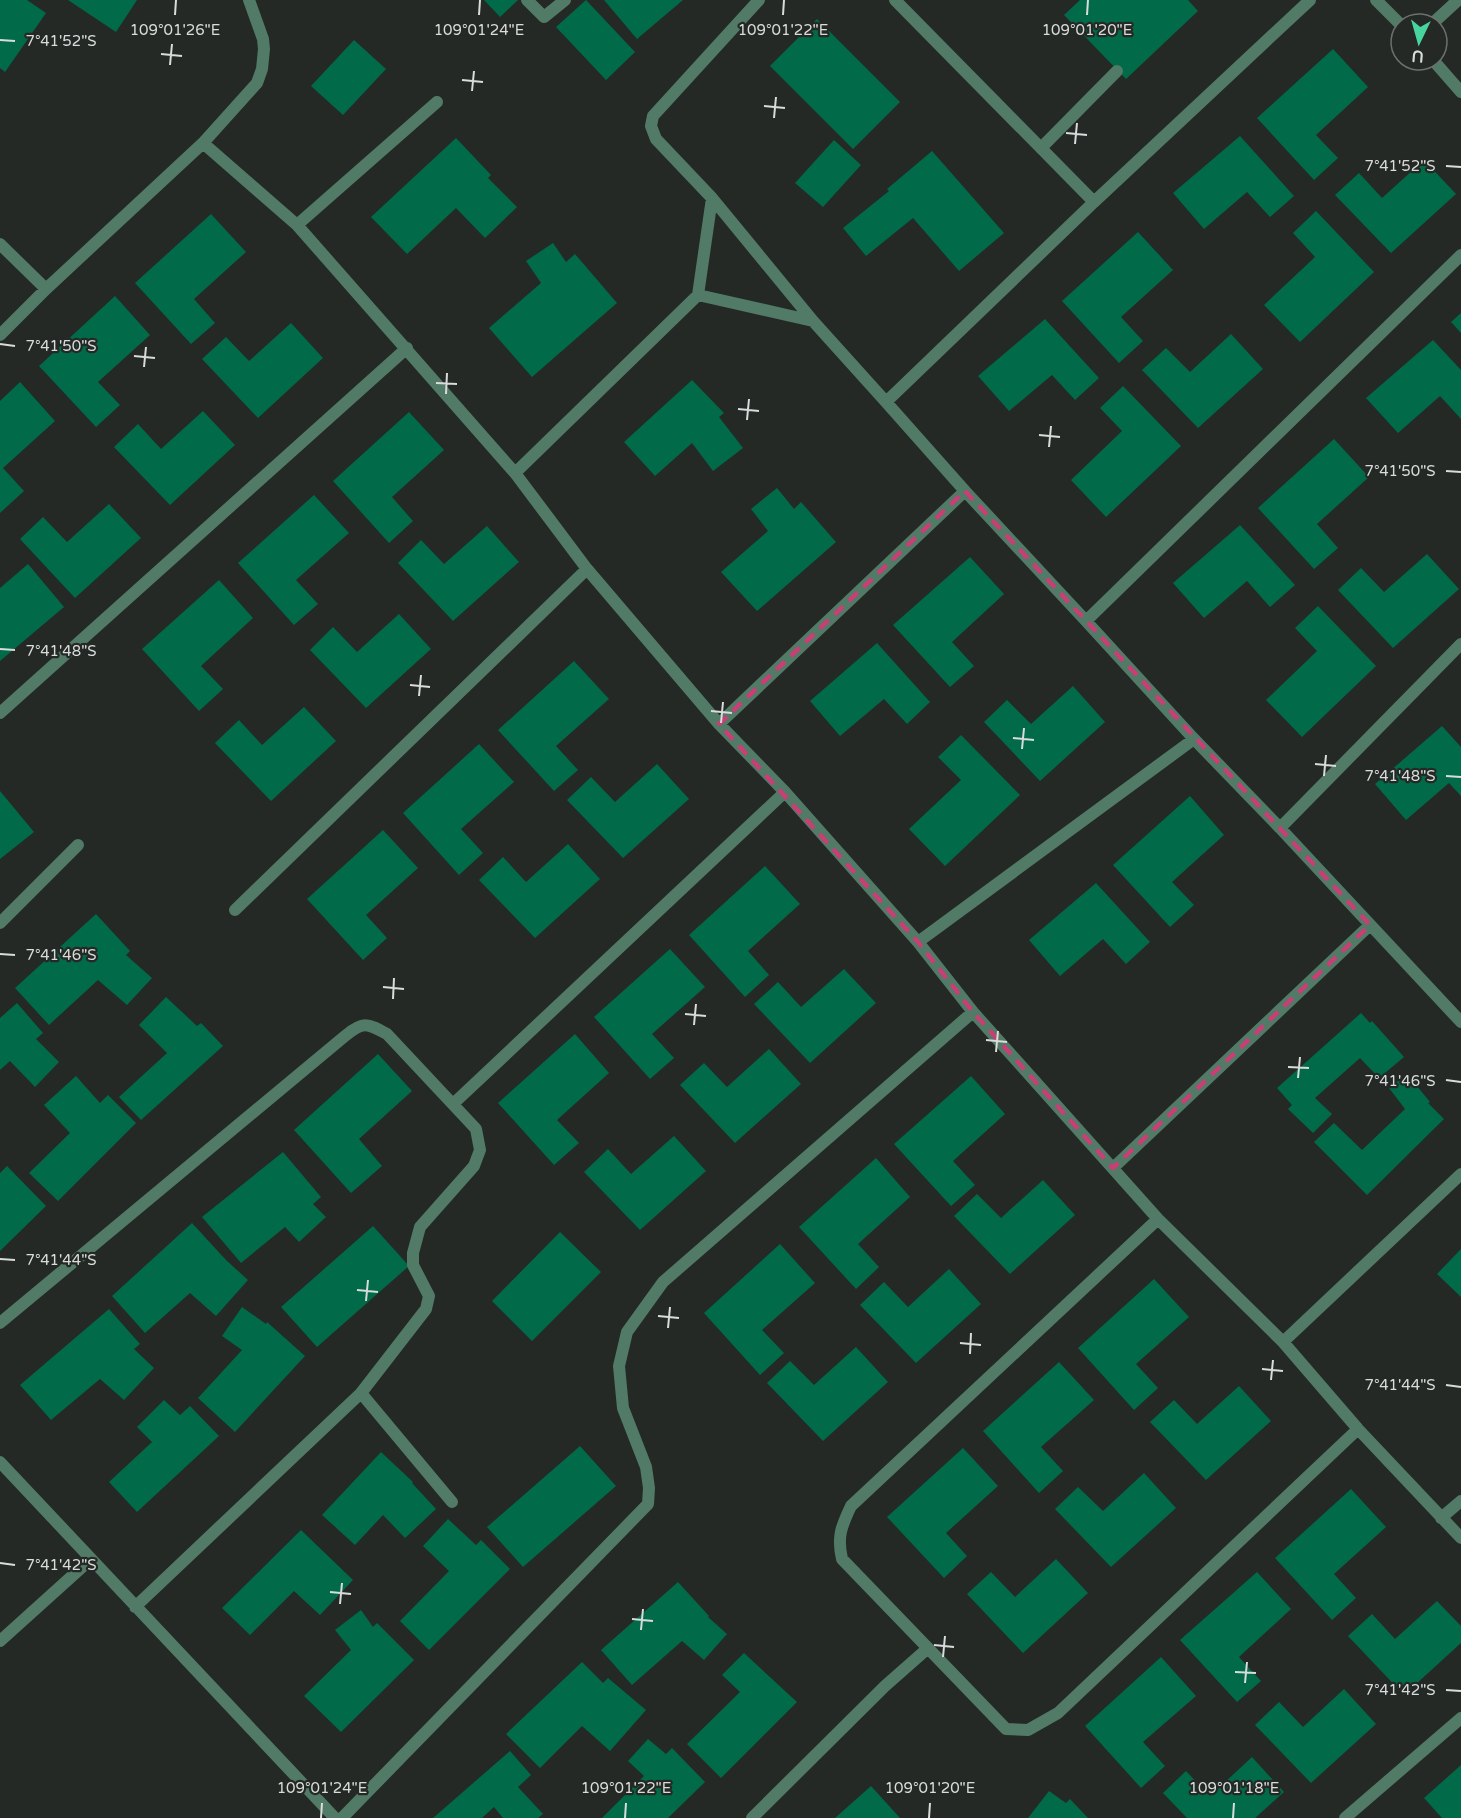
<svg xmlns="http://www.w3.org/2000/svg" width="1461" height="1818" font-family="'Varela Round',sans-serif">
  <rect width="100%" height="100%" fill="#242926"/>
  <path fill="#006a49" d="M0,0H27L46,13L5,72L0,68Z
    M68,0H137L116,32Z
    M484,0H518L500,17Z
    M586,0L635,52L606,80L556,27Z
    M604,0H683L637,39Z
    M1080,0H1188L1198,11L1126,79L1064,15Z
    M817,19L900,102L853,149L770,66Z
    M354,40L386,69L343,115L311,86Z
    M1333,49L1368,87L1316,135L1338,158L1314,180L1257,118Z
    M1240,136L1294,196L1270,217L1247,192L1204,229L1173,193Z
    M456,138L491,175L488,178L517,207L485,238L456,208L407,254L371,217Z
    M834,140L861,165L823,207L795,183Z
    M932,151L1004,233L959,271L913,218L866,256L843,228L889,191L887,189Z
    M1424,160L1456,194L1391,253L1335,195L1359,173L1382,198Z
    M1316,211L1374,272L1300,342L1264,305L1315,257L1293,233Z
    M211,214L246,252L194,299L215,323L191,344L135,283Z
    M1138,232L1173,270L1121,317L1143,341L1119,363L1062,301Z
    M553,243L566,262L575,254L617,303L532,377L489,328L541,283L526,261Z
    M115,296L150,335L98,382L120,405L96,427L39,366Z
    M1461,313V333L1451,322Z
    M1045,319L1099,378L1075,400L1052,375L1009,411L978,376Z
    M291,323L323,358L258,418L202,359L226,337L249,361Z
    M1231,334L1263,369L1198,428L1142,370L1166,348L1190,372Z
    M1433,340L1461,370V419L1440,396L1398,433L1366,398Z
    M692,380L724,413L719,417L743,448L713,471L692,443L655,476L624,442Z
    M20,382L55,421L3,468L24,491L0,513V401Z
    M1123,386L1181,446L1106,517L1071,480L1122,431L1100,408Z
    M203,411L235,445L170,505L114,447L138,424L161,449Z
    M409,412L444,450L392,497L413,521L389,543L333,481Z
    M1334,439L1369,477L1317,524L1338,548L1314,569L1258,508Z
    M777,488L794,509L801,502L836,542L757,611L721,572L768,531L751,509Z
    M314,495L349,533L296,580L318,604L294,625L238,563Z
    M109,504L141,538L75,598L20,539L43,517L67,542Z
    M1240,525L1295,585L1270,607L1247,581L1204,618L1173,583Z
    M487,526L519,562L453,621L398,563L421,540L444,564Z
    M1427,554L1459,589L1393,648L1338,590L1361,568L1384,592Z
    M970,557L1004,594L952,642L974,666L950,687L893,625Z
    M28,564L64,607L0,661V588Z
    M219,580L253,618L201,666L223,689L199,711L142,649Z
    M1318,606L1376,666L1302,737L1266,700L1317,651L1295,628Z
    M399,614L431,649L366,708L310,650L333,627L357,652Z
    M877,643L930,702L907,724L884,699L840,736L810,701Z
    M574,661L609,699L556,746L578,770L554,791L498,730Z
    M1073,686L1105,722L1040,781L984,722L1007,700L1031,724Z
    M304,707L336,741L271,801L215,743L239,720L262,745Z
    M1442,726L1461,747V796L1449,783L1406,820L1375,784Z
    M961,735L1020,795L945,866L909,829L961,780L938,757Z
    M479,744L514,782L461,829L483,853L459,875L403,813Z
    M657,764L689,799L623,858L567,800L591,777L615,802Z
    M0,791L34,832L0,859Z
    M1190,796L1224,835L1172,882L1194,905L1170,927L1113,865Z
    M383,830L418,868L366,915L387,938L363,960L307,899Z
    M568,844L600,879L535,938L479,880L503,857L526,882Z
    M765,866L800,904L748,951L769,975L745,997L689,935Z
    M1096,883L1150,942L1126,964L1103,939L1060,976L1029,940Z
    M96,914L130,951L126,955L152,978L127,1005L98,980L49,1025L15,988Z
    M670,949L705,987L652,1034L674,1058L650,1079L594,1017Z
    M844,969L876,1003L810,1063L754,1004L778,982L801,1007Z
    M166,997L197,1026L201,1023L223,1046L141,1120L119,1097L167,1053L139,1025Z
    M17,1003L43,1033L36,1039L59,1062L35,1087L10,1061L0,1070V1018Z
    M1361,1013L1370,1023L1372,1021L1404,1057L1379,1078L1360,1058L1315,1098L1332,1114L1313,1133L1288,1109L1292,1105L1277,1088Z
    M575,1034L609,1073L557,1120L579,1143L554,1165L498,1103Z
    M769,1049L801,1084L735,1143L680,1085L704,1063L727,1087Z
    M378,1054L412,1091L359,1139L382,1166L351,1193L294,1130Z
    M1407,1074L1430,1102L1428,1103L1444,1119L1367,1195L1314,1142L1334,1123L1362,1150L1405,1109L1389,1088Z
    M76,1076L100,1103L108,1095L136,1123L58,1201L29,1173L70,1133L44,1105Z
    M971,1076L1005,1114L953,1161L975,1185L951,1206L894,1144Z
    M674,1136L706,1171L640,1230L584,1172L608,1149L631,1174Z
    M283,1152L321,1197L313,1204L326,1217L299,1242L285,1227L241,1263L202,1217Z
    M876,1158L910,1197L858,1244L879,1267L856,1289L799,1227Z
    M7,1166L46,1206L0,1251V1173Z
    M1043,1180L1075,1215L1010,1274L954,1216L977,1194L1001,1218Z
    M192,1223L226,1260L248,1280L216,1316L190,1293L145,1333L112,1296Z
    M373,1226L409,1266L317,1347L281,1307Z
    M560,1232L601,1272L532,1341L492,1301Z
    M780,1244L815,1283L762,1330L784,1353L760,1375L704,1313Z
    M1461,1249V1297L1437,1274Z
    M949,1269L981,1304L916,1363L860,1305L884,1282L908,1307Z
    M1154,1279L1189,1317L1136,1364L1158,1388L1134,1410L1078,1348Z
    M242,1307L266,1324L267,1322L305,1356L235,1432L198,1398L242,1350L222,1336Z
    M109,1309L140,1344L134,1349L154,1368L124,1400L100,1379L51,1420L20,1385Z
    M856,1347L888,1382L823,1441L767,1383L790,1361L814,1385Z
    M1059,1362L1094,1400L1041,1447L1063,1471L1039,1493L983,1431Z
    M1239,1386L1271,1421L1206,1480L1150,1422L1174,1400L1197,1424Z
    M164,1400L180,1415L190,1406L219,1436L137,1512L109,1482L152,1442L137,1427Z
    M580,1446L616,1486L523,1567L487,1527Z
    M963,1448L998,1486L946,1533L967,1556L944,1578L887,1517Z
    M381,1452L413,1482L412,1483L436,1509L405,1538L383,1515L355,1545L322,1515Z
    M1144,1473L1176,1508L1111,1567L1055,1509L1078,1487L1103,1511Z
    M1351,1489L1386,1527L1334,1574L1356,1598L1332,1620L1275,1558Z
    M448,1519L476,1545L481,1540L510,1569L429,1650L400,1621L449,1571L423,1546Z
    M301,1530L353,1580L320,1615L294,1591L250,1635L222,1608Z
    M1056,1559L1088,1593L1023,1653L967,1594L991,1572L1015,1597Z
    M1257,1572L1291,1609L1239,1657L1261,1681L1237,1702L1180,1640Z
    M678,1582L709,1616L708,1617L727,1634L704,1660L682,1641L632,1685L601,1650Z
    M1437,1601L1461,1626V1643L1404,1695L1348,1636L1372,1614L1395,1639Z
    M361,1610L373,1627L377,1623L414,1660L341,1732L304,1696L351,1650L335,1630Z
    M744,1653L797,1702L721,1778L687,1744L740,1692L722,1675Z
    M1161,1657L1196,1696L1143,1742L1165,1766L1141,1788L1085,1726Z
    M582,1662L603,1683L608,1678L646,1710L610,1751L582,1726L540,1768L506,1734Z
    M1344,1689L1376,1724L1311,1783L1255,1725L1279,1702L1303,1727Z
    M648,1739L666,1754L672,1748L705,1782L668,1818H602L644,1776L628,1761Z
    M510,1751L531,1775L518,1787L543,1814L538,1818H503L494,1807L482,1818H433Z
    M1252,1757L1284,1792L1255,1818H1187L1163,1793L1186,1771L1210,1796Z
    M1461,1765V1818H1442L1424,1798Z
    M871,1786L900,1818H835Z
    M1049,1791L1066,1803L1070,1799L1088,1818H1028Z"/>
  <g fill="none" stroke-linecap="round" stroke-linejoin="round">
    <path stroke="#517b67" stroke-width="12" d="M1041,148L1117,71"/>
    <path stroke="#517b67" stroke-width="12" d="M527,0L544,17L565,0
      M759,0L653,116L651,126L656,139L712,198L813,321L886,402L1094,202
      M895,0L1094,202L1310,0
      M1376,0L1401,25
      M1432,24L1458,0
      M1433,60L1461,92
      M203,143L257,83L262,69L264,49L263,39L249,0
      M297,225L437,102
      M0,244L46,289
      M698,295L813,321
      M0,335L46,289L203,143L297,225L515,473L698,295L712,198
      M886,402L965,491L1086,621L1461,255
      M515,473L587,569L719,724L785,792L918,942L973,1012L1158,1219L1283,1342L1358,1429L1461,1538
      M1086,621L1194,739L1280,828L1461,644
      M0,713L407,348
      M719,724L965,491
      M1280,828L1461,1022
      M235,910L587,569
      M0,923L78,845
      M918,942L1194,739
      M453,1104L785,792
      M1113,1168L1370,925
      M1158,1219L851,1506C841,1527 837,1537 842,1559L1006,1729L1028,1730L1058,1713L1358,1429
      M0,1323L345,1036C363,1021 367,1023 387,1034L476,1129L480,1150L474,1166L420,1227L413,1253V1265L429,1296L426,1309L361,1393
      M1283,1342L1461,1174
      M0,1462L335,1818
      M1441,1518L1461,1501
      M135,1607L361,1393L452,1502
      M0,1641L91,1559
      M342,1818L648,1504L649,1488L646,1467L623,1408L619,1366L627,1332L663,1282L973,1012
      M752,1818L885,1686L927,1649
      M1345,1818L1461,1718"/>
  </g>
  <path fill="none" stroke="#c73f74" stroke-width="4.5" stroke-dasharray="12 8" stroke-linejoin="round" d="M965,491L1370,925L1113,1168L973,1012L918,942L719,724Z"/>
  <path fill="none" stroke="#d9dcda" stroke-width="2" d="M175,15L176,0M479,15L480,0M783,15L784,0M1087,15L1088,0M0,40L15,41M161,54L182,56M170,65L172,44M462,80L483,82M472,91L474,71M764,106L785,108M774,118L776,97M1066,133L1087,135M1075,144L1077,123M1446,166L1461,167M0,344L15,346M134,356L155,358M144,367L146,347M436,383L457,384M446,394L447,373M738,409L759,411M747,420L749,399M1039,435L1060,437M1049,447L1051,426M1446,471L1461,472M0,649L15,650M410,685L430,687M419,696L421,675M711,711L732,713M721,723L723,702M1013,738L1034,740M1022,749L1024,728M1315,764L1336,766M1324,776L1326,755M1446,776L1461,777M0,954L15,955M383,987L404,989M393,999L394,978M685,1014L706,1016M694,1025L696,1004M986,1040L1007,1042M996,1052L998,1031M1288,1067L1309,1068M1298,1078L1300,1057M1446,1080L1461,1082M0,1259L15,1260M357,1290L378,1292M366,1301L368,1280M658,1316L679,1318M668,1328L670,1307M960,1343L981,1345M970,1354L971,1333M1262,1369L1283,1371M1271,1380L1273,1360M1446,1385L1461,1387M0,1563L15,1565M330,1592L351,1594M340,1604L342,1583M632,1619L653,1621M641,1630L643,1609M934,1645L954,1647M943,1657L945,1636M1235,1672L1256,1673M1245,1683L1247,1662M1446,1690L1461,1691M321,1818L322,1803M625,1818L626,1803M929,1818L930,1803M1233,1818L1234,1803"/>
  <g font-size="15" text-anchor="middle" fill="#d9dcda" stroke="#242926" stroke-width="4.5" stroke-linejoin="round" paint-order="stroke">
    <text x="175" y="35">109°01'26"E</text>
    <text x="479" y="35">109°01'24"E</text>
    <text x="783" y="35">109°01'22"E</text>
    <text x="1087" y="35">109°01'20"E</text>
    <text x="61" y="46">7°41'52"S</text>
    <text x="1400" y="171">7°41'52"S</text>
    <text x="61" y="351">7°41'50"S</text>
    <text x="1400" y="476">7°41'50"S</text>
    <text x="61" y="656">7°41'48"S</text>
    <text x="1400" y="781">7°41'48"S</text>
    <text x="61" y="960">7°41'46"S</text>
    <text x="1400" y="1086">7°41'46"S</text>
    <text x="61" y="1265">7°41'44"S</text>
    <text x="1400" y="1390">7°41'44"S</text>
    <text x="61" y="1570">7°41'42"S</text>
    <text x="1400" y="1695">7°41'42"S</text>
    <text x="322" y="1793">109°01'24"E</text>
    <text x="626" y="1793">109°01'22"E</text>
    <text x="930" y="1793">109°01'20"E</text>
    <text x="1234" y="1793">109°01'18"E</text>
  </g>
  <g transform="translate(1419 42) rotate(185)"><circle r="28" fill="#242926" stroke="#6c716e" stroke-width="1.5"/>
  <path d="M0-4.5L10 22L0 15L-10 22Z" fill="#47d49e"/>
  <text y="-9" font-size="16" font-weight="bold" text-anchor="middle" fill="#d9dcda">U</text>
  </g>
</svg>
